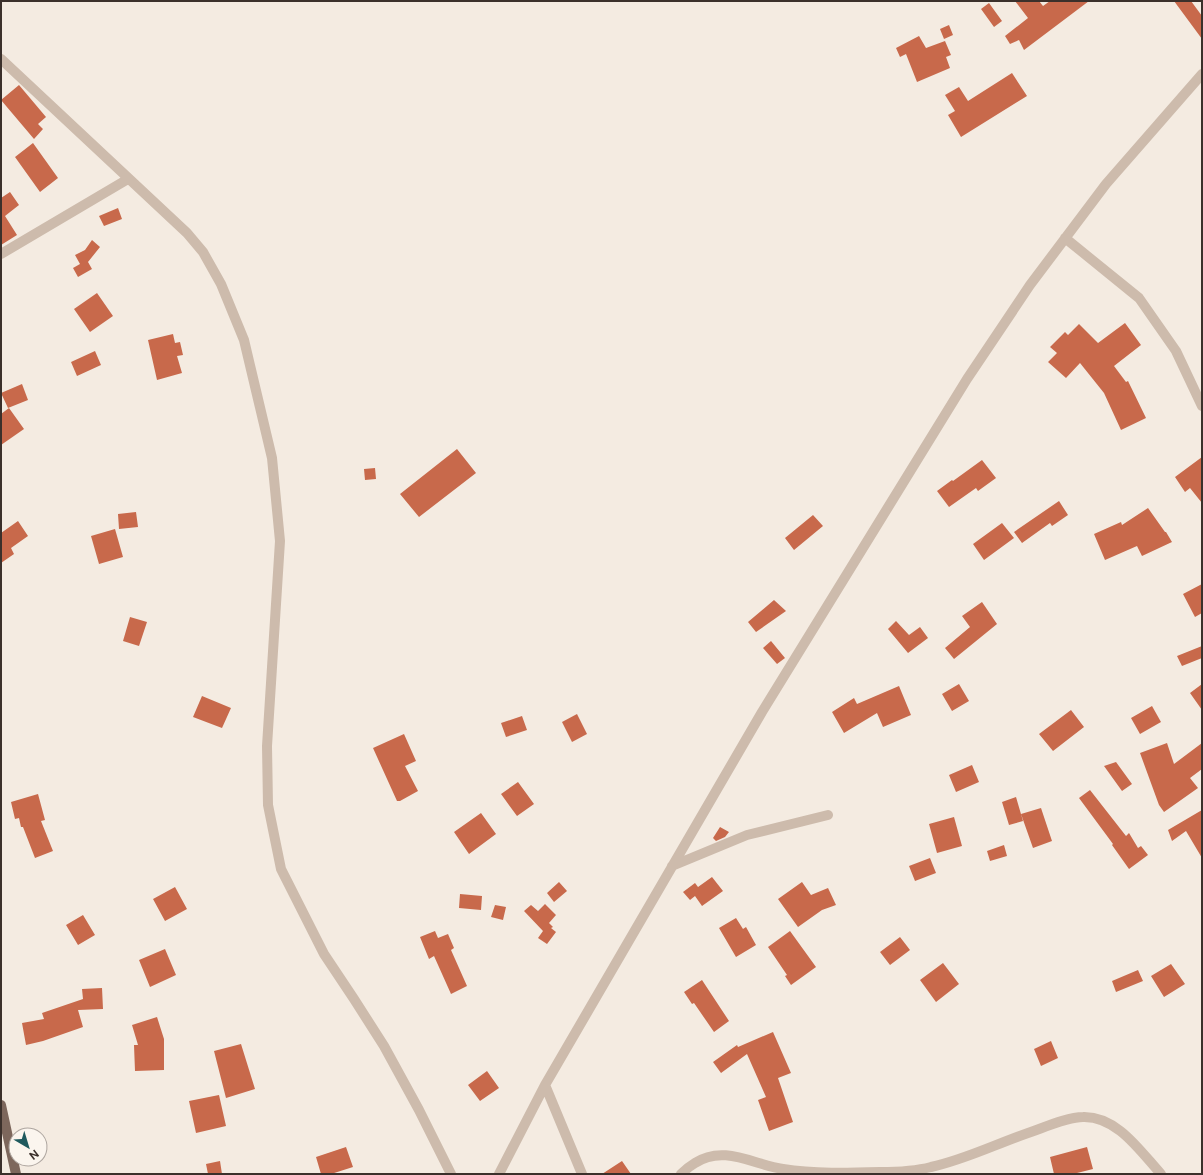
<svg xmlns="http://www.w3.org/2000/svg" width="1203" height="1175" font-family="'Public Sans',sans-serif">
  <rect width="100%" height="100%" fill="#f4ebe1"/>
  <path fill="#c8694b" d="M1015,1H1039L1043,6L1050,1H1089L1024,50L1019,40L1010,44L1005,36L1028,18Z
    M1174,1H1191L1202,16V39Z
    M989,3L1002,21L994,27L981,9Z
    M949,25L953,35L944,39L940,29Z
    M919,36L926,48L945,41L951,55L946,57L950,68L917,82L906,54L900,57L896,48Z
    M1012,73L1027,96L961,137L948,115L955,111L945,95L959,87L968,101Z
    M19,85L46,117L38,124L43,129L34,139L1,100Z
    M33,143L58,178L40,192L15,157Z
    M10,192L19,205L5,216L17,235L1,245V198Z
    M118,208L122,219L104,226L99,216Z
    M92,240L100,247L88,262L92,269L78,277L73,268L80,264L75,255L85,250Z
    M97,293L113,316L90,332L74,309Z
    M1125,323L1141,345L1114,366L1126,382L1128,381L1146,418L1121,430L1104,393L1080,363L1066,378L1048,362L1057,353L1050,347L1065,332L1068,335L1079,324L1098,343Z
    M173,334L175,343L180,342L183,355L177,356L182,373L157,380L148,340Z
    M95,351L101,365L77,376L71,362Z
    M22,384L28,400L8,408L1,393Z
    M9,408L24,429L1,445V414Z
    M457,449L476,473L419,517L400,494Z
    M1202,457V503L1190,488L1185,492L1175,477Z
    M982,460L996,478L978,491L976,488L949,507L937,491L952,480L953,481Z
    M375,468L376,479L365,480L364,469Z
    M1059,501L1068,515L1052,526L1050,523L1022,543L1014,532Z
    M1148,508L1165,532H1166L1172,542L1142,556L1137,546L1105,560L1094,534L1121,522L1122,525Z
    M136,512L138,527L119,529L118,514Z
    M813,515L823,526L794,550L785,538Z
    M18,521L28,536L11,548L14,554L1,563V533Z
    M1002,523L1014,538L984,560L973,544Z
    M115,529L123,557L99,564L91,536Z
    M1202,584V613L1195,617L1183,594Z
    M774,600L786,611L756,632L748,622Z
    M982,602L997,624L954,659L945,648L970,627L962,616Z
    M130,617L147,622L139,646L123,641Z
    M896,621L909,635L920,627L928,638L908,653L888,629Z
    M771,641L785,658L777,664L763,648Z
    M1202,646V658L1182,666L1177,656Z
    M959,684L969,701L952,711L942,694Z
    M1202,684V710L1190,693Z
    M899,686L911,715L883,727L877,713L844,733L832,712L854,698L857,704Z
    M202,696L231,708L222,728L193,717Z
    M1152,706L1161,722L1140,734L1131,718Z
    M1071,710L1084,727L1053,751L1039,734Z
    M577,714L587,734L572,742L562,722Z
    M522,716L527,730L506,737L501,723Z
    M404,734L416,761L405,766L418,791L400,801H397L373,748Z
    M1167,743L1174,764L1202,743V769L1190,778L1198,788L1164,812L1159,805L1140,753Z
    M1116,762L1132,784L1122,791L1104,766Z
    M972,765L979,782L956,792L949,775Z
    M518,782L534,804L517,816L501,794Z
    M1090,790L1126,836L1129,833L1138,848L1141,846L1148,855L1129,869L1112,845L1113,844L1079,798Z
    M38,794L45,820L41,821L53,851L35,858L23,827H21L19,818L15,819L11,802Z
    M1016,797L1023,821L1009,825L1002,802Z
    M1041,808L1052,841L1033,848L1021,814Z
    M1202,810V858L1186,831L1172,841L1168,830Z
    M481,813L496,834L469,854L454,832Z
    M954,817L962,846L937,853L929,824Z
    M720,827L729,832L725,837L716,841L713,838Z
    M1004,845L1007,856L990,861L987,851Z
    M930,858L936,873L915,881L909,866Z
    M712,877L723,891L702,906L695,896L690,900L683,892L695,883L698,887Z
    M559,882L567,891L554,902L547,893Z
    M802,882L811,895L828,888L836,905L822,910L798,927L778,899Z
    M175,887L187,909L165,921L153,899Z
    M460,894L482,896L481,910L459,908Z
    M545,904L556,915L549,923L553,927L551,928L556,932L547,944L538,938L543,931L524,911L531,905L538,911Z
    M495,905L506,907L503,920L491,917Z
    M83,915L95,935L78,945L66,925Z
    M736,918L743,929L746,927L756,945L736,957L719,928Z
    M435,931L438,938L448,934L454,948L451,950L467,986L451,994L434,956L429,959L420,937Z
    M790,931L816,967L791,985L785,976L787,975L768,947Z
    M900,937L910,950L890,965L880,952Z
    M165,949L176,975L150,987L139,960Z
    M943,963L959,984L936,1002L920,980Z
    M1171,964L1185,984L1164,997L1151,976Z
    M1138,970L1143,981L1116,992L1112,981Z
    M702,980L729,1021L714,1032L694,1003L692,1004L684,992Z
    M102,988L103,1009L78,1010L83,1027L43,1041L26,1045L22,1023L44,1019L42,1013L83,999L82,989Z
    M157,1017L164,1039V1070L135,1071L134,1045H138L132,1025Z
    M773,1032L791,1073L778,1078L793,1122L769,1131L758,1100L766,1097L747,1054L721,1073L713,1062L737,1045L738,1047Z
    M1051,1041L1058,1058L1041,1066L1034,1049Z
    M241,1044L255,1089L226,1098L214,1051Z
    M487,1071L499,1088L480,1101L468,1085Z
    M219,1095L226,1126L196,1133L189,1101Z
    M346,1147L353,1167L331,1174H321L316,1157Z
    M1087,1147L1093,1169L1073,1174H1054L1050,1157Z
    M220,1161L222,1174H208L206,1164Z
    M622,1161L631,1174H602Z"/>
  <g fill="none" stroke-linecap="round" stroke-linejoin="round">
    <path stroke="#cdbbac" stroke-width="10" d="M1,59L187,233L203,252L221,284L244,340L272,458L280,541L267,746L268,805L281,869L324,954L354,999L384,1046L419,1110L451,1174
      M1065,238L1139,298L1176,351L1202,406
      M1,254L128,179
      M672,866L747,835L828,815
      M545,1085L582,1174
      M499,1174L545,1085L762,712L967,379L1030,285L1106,184L1202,74
      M681,1174C685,1170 690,1166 695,1163C724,1144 754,1165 783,1169C814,1174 848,1173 880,1172C895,1172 916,1171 931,1167C964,1160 996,1144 1028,1133C1043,1128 1067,1117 1083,1117C1117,1116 1140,1151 1161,1174"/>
    <path stroke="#7d675c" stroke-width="10" d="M1,1105L16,1174"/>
  </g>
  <rect width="1203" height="1175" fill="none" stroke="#3b302b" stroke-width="4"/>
  <g transform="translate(28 1147) rotate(142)"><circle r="19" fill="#fbf5ee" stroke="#aea6a0"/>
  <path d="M0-3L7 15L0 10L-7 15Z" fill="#1f5a5e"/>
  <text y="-6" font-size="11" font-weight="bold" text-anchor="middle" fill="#3b302b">N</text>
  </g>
</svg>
